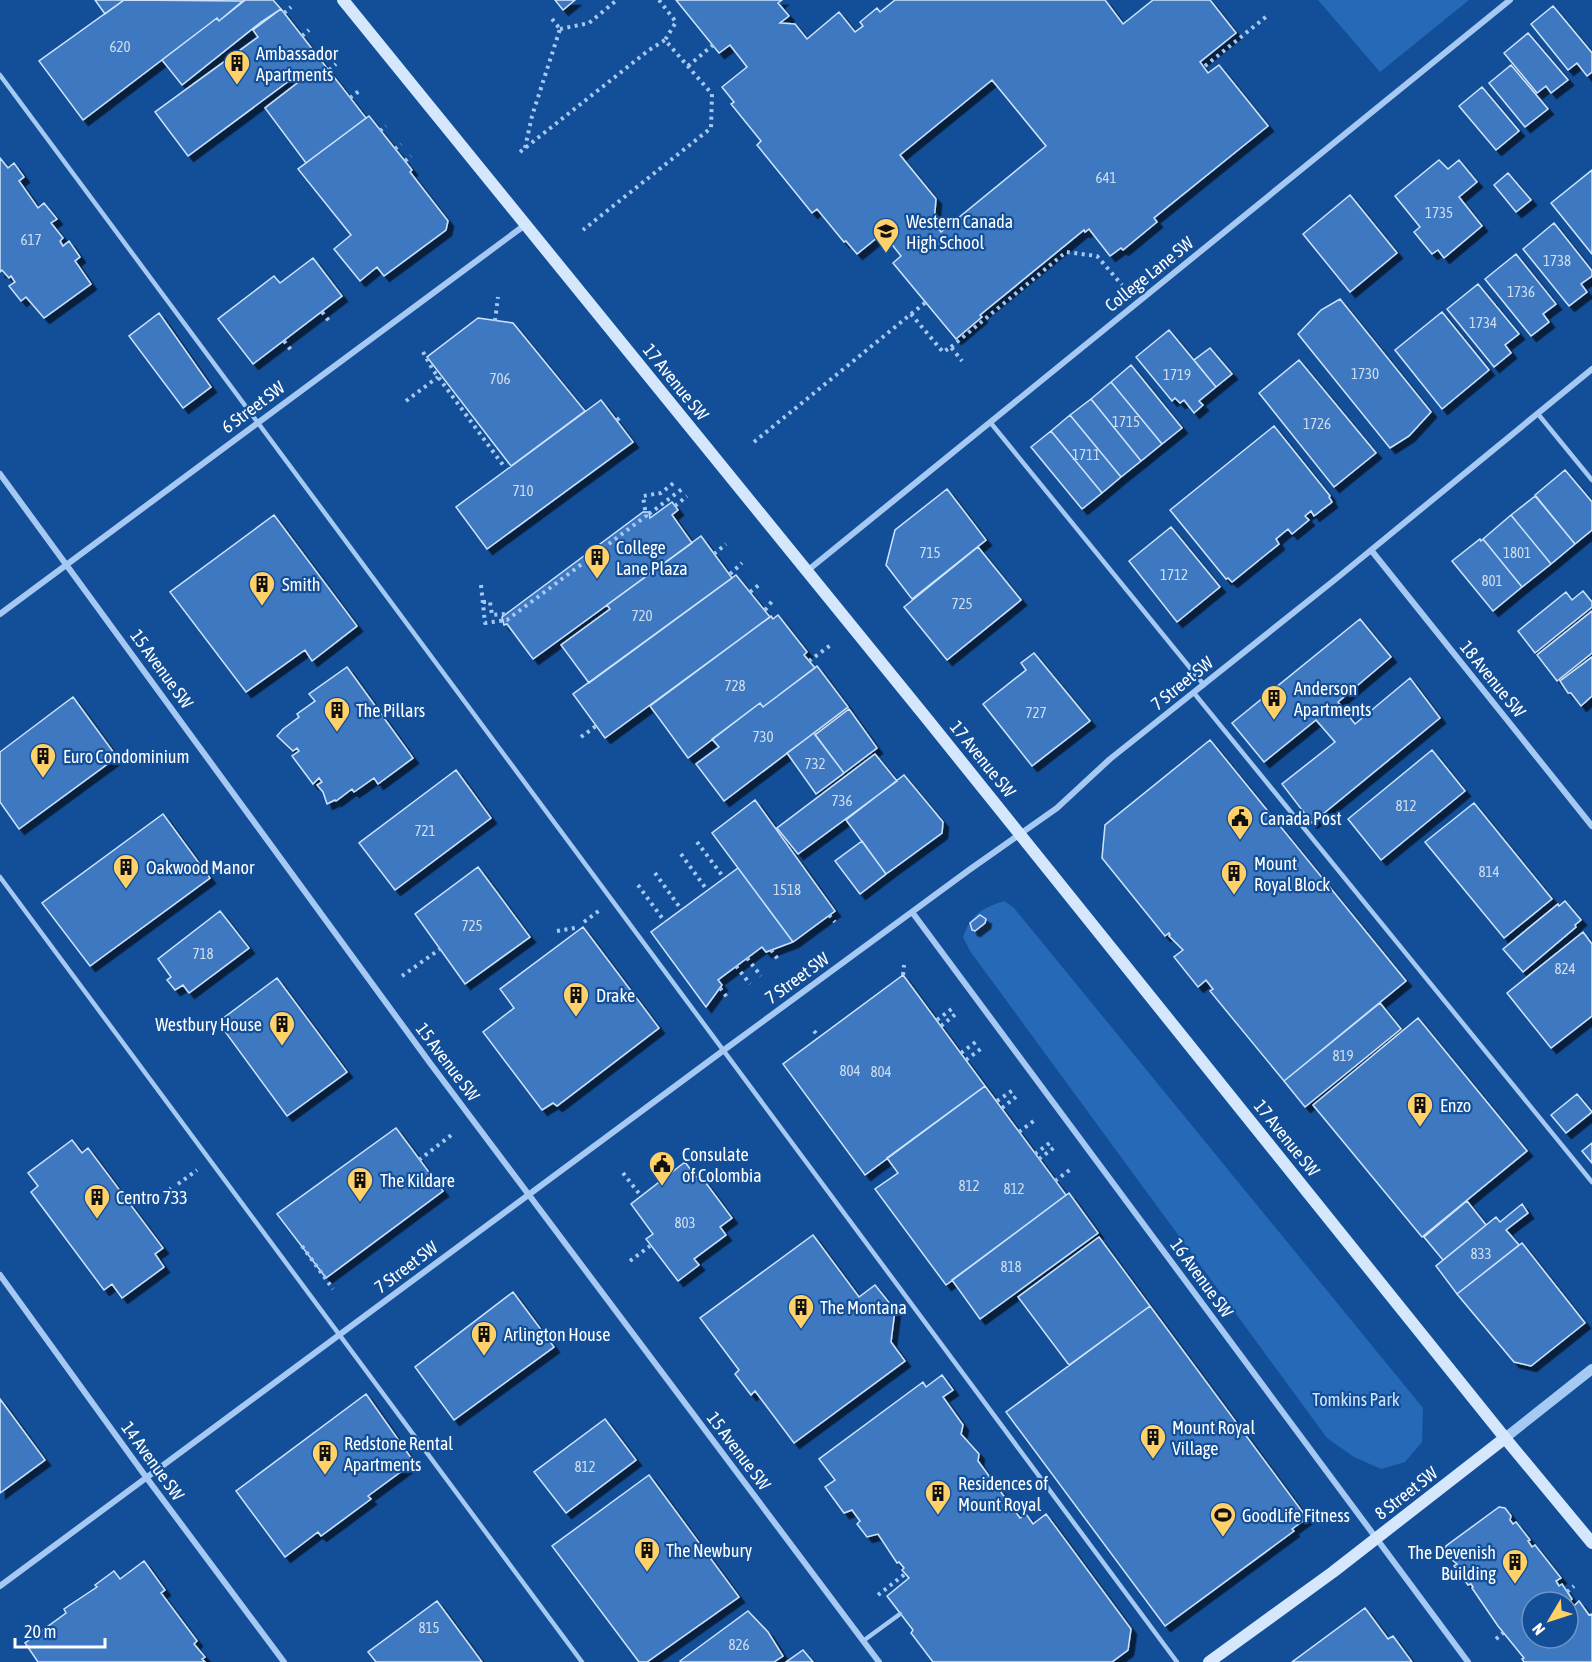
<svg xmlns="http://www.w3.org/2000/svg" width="1592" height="1662" font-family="'Asap Condensed',sans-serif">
  <defs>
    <filter id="shadow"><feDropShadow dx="5.5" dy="5.5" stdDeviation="0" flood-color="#0009"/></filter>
  </defs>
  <rect width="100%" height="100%" fill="#134f99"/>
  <path fill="#2669b7" d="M1318,0H1469L1380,72Z
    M1004,901L1014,908L1423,1408L1422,1442L1405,1462L1381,1469L1354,1457L1327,1438L970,951L963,937C972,913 981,909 1004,901Z"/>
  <path fill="#3c78c0" stroke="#cee4fd" stroke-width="1.5" fill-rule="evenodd" filter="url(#shadow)" d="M95,0H124L105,14Z
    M124,0L244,1L219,21L217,18L83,120L39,61Z
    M244,0H273L281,9L261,22L182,85L162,60L217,18L219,21Z
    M555,0H575L563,10Z
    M676,0H782L778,3L789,16L780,23L795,24L807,39L839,12L855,32L863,26L860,22L877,8L880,12L895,0H1105L1123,24L1153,0H1210L1236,33L1200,62L1208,73L1219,65L1268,126L1154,218L1157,222L1123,250L1121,248L1110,256L1089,229L1085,232L1084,230L980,315L982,317L956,339L893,263L901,256L883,233L857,254L846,241L844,242L817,209L812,213L757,145L761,141L731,104L734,102L722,87L747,67L730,45L719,53ZM992,80L1046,146L941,232L934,223L936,199L900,155Z
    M1553,6L1592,53V72L1587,76L1577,63L1568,70L1531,24Z
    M281,9L366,118L306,163L265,108L301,80L297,75L188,156L155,112L258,37L253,30Z
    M1528,33L1568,80L1551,93L1546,86L1537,93L1504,53Z
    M1511,65L1548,109L1525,127L1489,83Z
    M1482,87L1519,131L1496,150L1459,106Z
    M369,116L412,170L410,172L448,221L446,230L384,276L377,267L360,281L334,249L351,235L298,169Z
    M0,158L8,168L14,163L24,177L19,181L38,208L44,203L57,219L51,223L63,238L60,241L63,246L69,241L80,257L75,261L91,284L44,318L26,297L21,301L9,286L15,282L11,276L9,278L2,270L0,272Z
    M1439,160L1448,169L1459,160L1477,182L1459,197L1482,226L1444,258L1438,250L1432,254L1414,232L1420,227L1395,196Z
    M1592,170V254L1551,203Z
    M1508,173L1531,200L1516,212L1494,185Z
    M1350,195L1397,253L1350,292L1303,234Z
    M1554,223L1592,271V276L1581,284L1587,292L1569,306L1523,249Z
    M1516,254L1556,304L1543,314L1549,322L1531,336L1485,279Z
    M313,258L342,296L253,364L218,319L274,276L280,283Z
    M1478,284L1519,334L1505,345L1511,353L1494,367L1447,309Z
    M1340,299L1431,412L1409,436L1390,448L1298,334L1321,310Z
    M1442,312L1489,370L1442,409L1395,350Z
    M159,313L211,387L183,408L129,336Z
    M478,318L513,323L585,411L511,466L427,357Z
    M1169,330L1216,387L1199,401L1203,405L1194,413L1184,400L1180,403L1175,398L1172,401L1136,357Z
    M1210,348L1232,374L1216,387L1194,360Z
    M1299,360L1376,453L1334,487L1259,393Z
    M1131,365L1182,428L1162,444L1111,382Z
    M1111,382L1162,444L1141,461L1091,399Z
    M1091,399L1141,461L1121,477L1070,415Z
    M601,400L633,442L487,549L456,507Z
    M1070,415L1121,477L1102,493L1051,431Z
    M1274,426L1330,496L1329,497L1332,502L1314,516L1311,511L1305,516L1309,520L1292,534L1288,529L1276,539L1279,544L1232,582L1228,578L1226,579L1170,510Z
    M1051,431L1102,493L1082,509L1031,447Z
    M1565,470L1592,502V530L1575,544L1535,495Z
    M947,489L986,540L912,599L886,565L895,530Z
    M1534,497H1536L1575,544L1551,564L1511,515Z
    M672,502L678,510L672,515L692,543L533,659L507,624L504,625L502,617L643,512H649L650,518Z
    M274,515L357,626L312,661L305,650L246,692L170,592Z
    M1511,515L1551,564L1522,587L1483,539Z
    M1171,527L1220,587L1177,622L1129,561Z
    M701,536L732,578L589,683L561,645L610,609L607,605Z
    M1480,539L1481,541L1483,539L1522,587L1493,611L1452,561Z
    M978,547L1021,600L947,660L904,607Z
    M736,575L770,617L605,738L573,694Z
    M1583,591L1592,602V607L1535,653L1518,631L1566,592L1572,600Z
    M1592,611V653L1557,681L1537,655Z
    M778,615L807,652L804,655L815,668L763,707L760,703L688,758L650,706L771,616L773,619Z
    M1360,619L1391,657L1338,702L1355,724L1410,678L1440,718L1312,823L1282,784L1335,742L1316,720L1264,762L1232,723Z
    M1034,653L1090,721L1032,766L983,704L1026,670L1021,663Z
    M1592,657V696L1581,706L1571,693H1568L1560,681Z
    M817,666L848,707L724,801L696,764L719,747L712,739L760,703L763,707Z
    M347,667L413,758L378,784L374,778L354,792L352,789L336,801L335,800L327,804L323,792L317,785L322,782L319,778L313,784L292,756L299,751L297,748L293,751L277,736L283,729L299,717L297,714L315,701L309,694Z
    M73,697L117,757L19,829L0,802V752Z
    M849,709L877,748L844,773L815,735Z
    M814,733L844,773L816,794L787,753Z
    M1210,740L1406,981L1284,1081L1210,991L1213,989L1206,980L1198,987L1174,957L1183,950L1169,936L1170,935L1169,933L1165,936L1102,858L1105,825Z
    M1432,750L1465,791L1381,860L1348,819Z
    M875,754L897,781L798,854L777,828Z
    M456,770L491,818L395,890L359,843Z
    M904,775L943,822L942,833L886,874L846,820Z
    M755,800L835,911L793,942L712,833Z
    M1474,803L1552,899L1504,938L1425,842Z
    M163,814L210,878L90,966L42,903Z
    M862,841L886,874L860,894L835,861Z
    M478,867L530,937L465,984L415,914Z
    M738,868L793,942L766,952L762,947L718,980L722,985L706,1007L651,932Z
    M1565,901L1581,920L1575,925L1576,927L1523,972L1503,949L1558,904L1559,906Z
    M220,911L249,948L189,993L183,985L175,990L167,980L171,977L158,959Z
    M980,915L986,919L985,923L975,931L972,930L970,923Z
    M583,927L659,1028L557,1106L553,1103L542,1110L483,1032L514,1008L500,989Z
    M1583,932L1592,944V1016L1551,1048L1507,993Z
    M903,975L985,1086L865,1175L783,1064Z
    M277,978L347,1072L287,1116L218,1022Z
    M1380,1003L1401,1029L1305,1107L1284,1081Z
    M1418,1018L1527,1151L1422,1237L1313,1105Z
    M985,1086L1066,1195L946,1285L875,1189L898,1173L887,1158Z
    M1577,1094L1592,1112L1566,1133L1551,1115Z
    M396,1128L443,1191L326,1278L277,1214Z
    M72,1140L82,1153L88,1148L163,1248L155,1254L164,1267L122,1298L112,1284L104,1290L31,1192L38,1186L28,1173Z
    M1592,1143V1163L1582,1151Z
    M685,1162L696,1177L700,1175L732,1218L720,1227L726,1235L694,1259L699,1265L678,1281L646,1239L653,1234L631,1204Z
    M1069,1193L1098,1233L980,1319L952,1280Z
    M1467,1201L1486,1225L1443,1260L1424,1237Z
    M1522,1204L1528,1213L1506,1230L1519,1245L1457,1294L1436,1266L1496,1217L1500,1222Z
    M813,1235L859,1297L875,1285L895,1310L891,1342L905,1361L794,1443L755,1391L751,1395L735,1374L739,1370L700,1318Z
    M1099,1237L1150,1306L1069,1365L1018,1297Z
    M1522,1243L1585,1323L1531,1366L1514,1362L1457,1294Z
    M513,1292L554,1347L454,1420L415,1367Z
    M1150,1306L1307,1518L1292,1529L1294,1531L1165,1626L1006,1412Z
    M942,1375L953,1390L943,1397L963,1425L961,1434L979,1454L978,1461L1020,1518L1026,1514L1033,1524L1046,1514L1131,1629L1128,1650L1112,1662H933L911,1633L913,1630L887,1596L909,1578L902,1570L904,1568L899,1562L897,1563L878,1534L867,1537L857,1524L860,1521L852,1510L844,1513L825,1487L835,1480L819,1459L923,1382L926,1387Z
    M366,1394L414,1462L368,1496L371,1499L321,1536L318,1532L285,1557L236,1491Z
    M0,1399L45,1460L0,1493Z
    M605,1419L636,1460L566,1513L534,1472Z
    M649,1475L739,1597L647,1662H639L552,1546Z
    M1499,1507L1505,1508L1511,1516L1510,1520L1513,1524L1516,1522L1530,1540L1528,1541L1532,1547L1535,1545L1561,1578L1556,1581L1559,1586L1562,1584L1572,1599L1570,1601L1574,1606L1579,1601L1589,1615L1592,1614V1662H1524L1522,1659L1524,1658L1498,1626L1472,1588L1473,1587L1471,1584L1468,1585L1454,1566L1457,1564L1446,1555V1546ZM1532,1602H1568V1638H1532Z
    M144,1561L165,1590L161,1593L197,1641L194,1644L205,1657L202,1659L205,1662H38L25,1643L66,1613L64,1609L97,1587L95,1585L114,1571L120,1579Z
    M437,1601L482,1662H376L368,1652Z
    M1365,1608L1388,1639L1393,1636L1412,1662H1292Z
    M748,1611L768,1632L783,1656L774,1662H681L680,1661Z
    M803,1650L813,1662H786Z"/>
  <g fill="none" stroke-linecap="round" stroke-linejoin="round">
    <path stroke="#a6c9f3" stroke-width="4" stroke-dasharray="3 4.5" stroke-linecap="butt" d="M659,0L676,22L665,40
      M284,13L291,7
      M552,19L560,29
      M560,29L589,23L617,0
      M302,36L309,30
      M320,60L328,53
      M688,66L713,45
      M1205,66L1267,16
      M329,70L336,64
      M350,98L359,91
      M380,131L386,126
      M525,148L532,116L560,29
      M395,149L401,144
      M520,152L649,50L665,40L712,94L711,128L583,230
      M405,161L411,156
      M322,312L329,321
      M911,314L926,302
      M495,321L498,297
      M284,341L291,350
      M951,347L1066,252L1097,256L1122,285
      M423,352L433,370L503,465
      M406,401L438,377
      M617,420L622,416
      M754,442L911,314L943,352L951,347L962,361
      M675,506L687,496
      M649,514L682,489
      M714,554L726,544
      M730,574L742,563
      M481,585L485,623L507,620L646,516L643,496L661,493L675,482
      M750,592L760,584
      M483,602H490L492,615L506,614
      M765,610L773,600
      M809,661L832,644
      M581,737L596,726
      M697,842L724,878
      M681,854L707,890
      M655,873L681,909
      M638,885L665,922
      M829,915L835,922
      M584,922L600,910
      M557,931L575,928
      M771,950L780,962
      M747,958L761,976
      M736,966L750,984
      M903,975L904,965
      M402,976L440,949
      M720,988L729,1000
      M937,1020L953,1008
      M941,1026L957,1013
      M814,1031L819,1037
      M961,1053L977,1041
      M966,1060L982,1048
      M997,1101L1013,1090
      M1002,1108L1017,1096
      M1019,1132L1035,1120
      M1035,1154L1051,1142
      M1039,1159L1055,1147
      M419,1160L454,1133
      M623,1173L641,1196
      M1055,1181L1071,1169
      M178,1184L197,1170
      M158,1198L171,1188
      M302,1246L333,1289
      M630,1261L650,1246
      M1567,1592L1574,1586
      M878,1595L905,1574
      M1496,1639L1503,1633"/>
    <path stroke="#a6c9f3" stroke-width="4.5" d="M0,75L1177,1662
      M1538,414L1592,480
      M990,422L1204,685
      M1194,693L1592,1182
      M0,877L582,1662
      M863,1641L900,1614"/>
    <path stroke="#a6c9f3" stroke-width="6" d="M0,474L430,1063L879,1662
      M1371,550L1592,826
      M807,571L1510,0
      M0,614L525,225
      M912,912L1468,1662
      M0,1275L146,1477L284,1662
      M0,1586L724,1050L969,870L1057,808L1110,759L1337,578L1592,369"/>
    <path stroke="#a6c9f3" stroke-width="10" d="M1505,1438L1592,1369"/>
    <path stroke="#d5e7fd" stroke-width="12" d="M343,0L928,720L1505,1438L1592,1543
      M1209,1662L1333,1572L1505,1438"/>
  </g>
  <defs>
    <g id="building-pin" transform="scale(1.35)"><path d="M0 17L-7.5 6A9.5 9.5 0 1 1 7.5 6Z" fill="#ffd168" stroke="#134f99"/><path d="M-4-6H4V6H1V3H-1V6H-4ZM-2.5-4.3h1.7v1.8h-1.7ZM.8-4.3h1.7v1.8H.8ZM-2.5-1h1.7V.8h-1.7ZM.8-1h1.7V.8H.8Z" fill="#111"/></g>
    <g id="school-pin" transform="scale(1.35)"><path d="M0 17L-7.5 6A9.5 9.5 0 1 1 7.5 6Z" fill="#ffd168" stroke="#134f99"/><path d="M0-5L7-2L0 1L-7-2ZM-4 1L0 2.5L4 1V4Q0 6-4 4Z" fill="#111"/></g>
    <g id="civic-pin" transform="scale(1.35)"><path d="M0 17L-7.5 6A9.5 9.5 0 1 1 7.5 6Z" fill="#ffd168" stroke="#134f99"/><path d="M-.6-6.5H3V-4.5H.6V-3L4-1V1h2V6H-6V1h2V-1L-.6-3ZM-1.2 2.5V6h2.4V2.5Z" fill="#111"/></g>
    <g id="stadium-pin" transform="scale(1.35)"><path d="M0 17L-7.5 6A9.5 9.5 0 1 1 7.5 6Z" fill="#ffd168" stroke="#134f99"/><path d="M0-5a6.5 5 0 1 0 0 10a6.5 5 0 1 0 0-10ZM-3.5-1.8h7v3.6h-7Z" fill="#111"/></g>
  </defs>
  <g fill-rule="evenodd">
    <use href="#building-pin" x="237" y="63"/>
    <use href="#school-pin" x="886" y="231"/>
    <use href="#building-pin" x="597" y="557"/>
    <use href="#building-pin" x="262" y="584"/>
    <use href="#building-pin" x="1274" y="698"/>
    <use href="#building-pin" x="337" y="710"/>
    <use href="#building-pin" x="43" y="756"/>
    <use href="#civic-pin" x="1240" y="818"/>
    <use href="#building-pin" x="126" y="867"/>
    <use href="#building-pin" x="1234" y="873"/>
    <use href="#building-pin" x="576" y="995"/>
    <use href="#building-pin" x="282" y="1024"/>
    <use href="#building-pin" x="1420" y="1105"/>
    <use href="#civic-pin" x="662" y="1164"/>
    <use href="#building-pin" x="360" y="1180"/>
    <use href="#building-pin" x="97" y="1197"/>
    <use href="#building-pin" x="801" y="1307"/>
    <use href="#building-pin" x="484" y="1334"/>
    <use href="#building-pin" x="1153" y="1437"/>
    <use href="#building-pin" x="325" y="1453"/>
    <use href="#building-pin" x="938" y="1493"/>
    <use href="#stadium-pin" x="1223" y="1515"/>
    <use href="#building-pin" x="647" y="1550"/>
    <use href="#building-pin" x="1515" y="1562"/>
  </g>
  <g text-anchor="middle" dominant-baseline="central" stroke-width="4.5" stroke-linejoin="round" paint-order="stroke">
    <g font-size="15" fill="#ceddef">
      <text x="120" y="46">620</text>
      <text x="1106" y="177">641</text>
      <text x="1439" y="212">1735</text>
      <text x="31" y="239">617</text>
      <text x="1557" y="260">1738</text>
      <text x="1521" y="291">1736</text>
      <text x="1483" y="322">1734</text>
      <text x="1365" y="373">1730</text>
      <text x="1177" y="374">1719</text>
      <text x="500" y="378">706</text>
      <text x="1126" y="421">1715</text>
      <text x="1317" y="423">1726</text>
      <text x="1086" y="454">1711</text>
      <text x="523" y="490">710</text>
      <text x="930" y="552">715</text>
      <text x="1517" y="552">1801</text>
      <text x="1174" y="574">1712</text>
      <text x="1492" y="580">801</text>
      <text x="962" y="603">725</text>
      <text x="642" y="615">720</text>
      <text x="735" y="685">728</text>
      <text x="1036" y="712">727</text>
      <text x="763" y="736">730</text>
      <text x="815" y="763">732</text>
      <text x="842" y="800">736</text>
      <text x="1406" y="805">812</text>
      <text x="425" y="830">721</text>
      <text x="1489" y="871">814</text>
      <text x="787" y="889">1518</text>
      <text x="472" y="925">725</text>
      <text x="203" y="953">718</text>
      <text x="1565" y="968">824</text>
      <text x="1343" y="1055">819</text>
      <text x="850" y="1070">804</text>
      <text x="881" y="1071">804</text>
      <text x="969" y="1185">812</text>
      <text x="1014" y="1188">812</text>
      <text x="685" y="1222">803</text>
      <text x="1481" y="1253">833</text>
      <text x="1011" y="1266">818</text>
      <text x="585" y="1466">812</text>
      <text x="429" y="1627">815</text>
      <text x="739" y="1644">826</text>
    </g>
    <g font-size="18" fill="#fff" stroke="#134f99" text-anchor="start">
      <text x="256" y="53">Ambassador<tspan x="256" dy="21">Apartments</tspan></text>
      <text x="906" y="221">Western Canada<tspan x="906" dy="21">High School</tspan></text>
      <text x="616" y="547">College<tspan x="616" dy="21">Lane Plaza</tspan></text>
      <text x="282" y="584">Smith</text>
      <text x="1294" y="688">Anderson<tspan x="1294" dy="21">Apartments</tspan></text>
      <text x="356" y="710">The Pillars</text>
      <text x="63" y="756">Euro Condominium</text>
      <text x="1260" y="818">Canada Post</text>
      <text x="1254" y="863">Mount<tspan x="1254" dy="21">Royal Block</tspan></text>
      <text x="146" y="867">Oakwood Manor</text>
      <text x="596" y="995">Drake</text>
      <text x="262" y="1024" text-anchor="end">Westbury House</text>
      <text x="1440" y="1105">Enzo</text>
      <text x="682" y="1154">Consulate<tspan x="682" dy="21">of Colombia</tspan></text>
      <text x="380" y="1180">The Kildare</text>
      <text x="116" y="1197">Centro 733</text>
      <text x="820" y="1307">The Montana</text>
      <text x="504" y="1334">Arlington House</text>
      <text x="1172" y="1427">Mount Royal<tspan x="1172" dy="21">Village</tspan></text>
      <text x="344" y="1443">Redstone Rental<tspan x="344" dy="21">Apartments</tspan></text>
      <text x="958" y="1483">Residences of<tspan x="958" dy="21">Mount Royal</tspan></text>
      <text x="1242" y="1515">GoodLife Fitness</text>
      <text x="666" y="1550">The Newbury</text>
      <text x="1496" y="1552" text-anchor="end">The Devenish<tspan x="1496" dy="21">Building</tspan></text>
    </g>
    <g font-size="18" fill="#fff" stroke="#134f99">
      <text transform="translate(1149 274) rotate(-39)">College Lane SW</text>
      <text transform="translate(676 382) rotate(51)">17 Avenue SW</text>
      <text transform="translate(253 407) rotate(-37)">6 Street SW</text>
      <text transform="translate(162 669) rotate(54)">15 Avenue SW</text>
      <text transform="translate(1493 679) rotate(51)">18 Avenue SW</text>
      <text transform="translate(1182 683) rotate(-39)">7 Street SW</text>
      <text transform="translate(983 759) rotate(51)">17 Avenue SW</text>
      <text transform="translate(797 978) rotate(-36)">7 Street SW</text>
      <text transform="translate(448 1062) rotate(53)">15 Avenue SW</text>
      <text transform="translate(1287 1138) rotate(51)">17 Avenue SW</text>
      <text transform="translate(406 1267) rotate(-37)">7 Street SW</text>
      <text transform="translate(1202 1278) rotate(54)">16 Avenue SW</text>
      <text transform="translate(739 1451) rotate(53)">15 Avenue SW</text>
      <text transform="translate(153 1461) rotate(54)">14 Avenue SW</text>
      <text transform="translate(1406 1493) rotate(-38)">8 Street SW</text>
    </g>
    <g font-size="18" fill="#cee4fd" stroke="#134f99">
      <text x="1356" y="1399">Tomkins Park</text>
    </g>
  </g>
  <g transform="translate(1550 1620) rotate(231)"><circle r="28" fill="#134f99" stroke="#7195c2" stroke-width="1.5"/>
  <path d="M0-4.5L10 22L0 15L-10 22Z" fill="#ffd168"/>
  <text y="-9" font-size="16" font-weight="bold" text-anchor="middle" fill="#ffffff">N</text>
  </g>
  <path d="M15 1638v9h90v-9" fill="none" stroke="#ffffff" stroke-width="3"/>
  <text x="24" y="1638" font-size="18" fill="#ffffff" stroke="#134f99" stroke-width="4.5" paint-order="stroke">20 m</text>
</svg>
